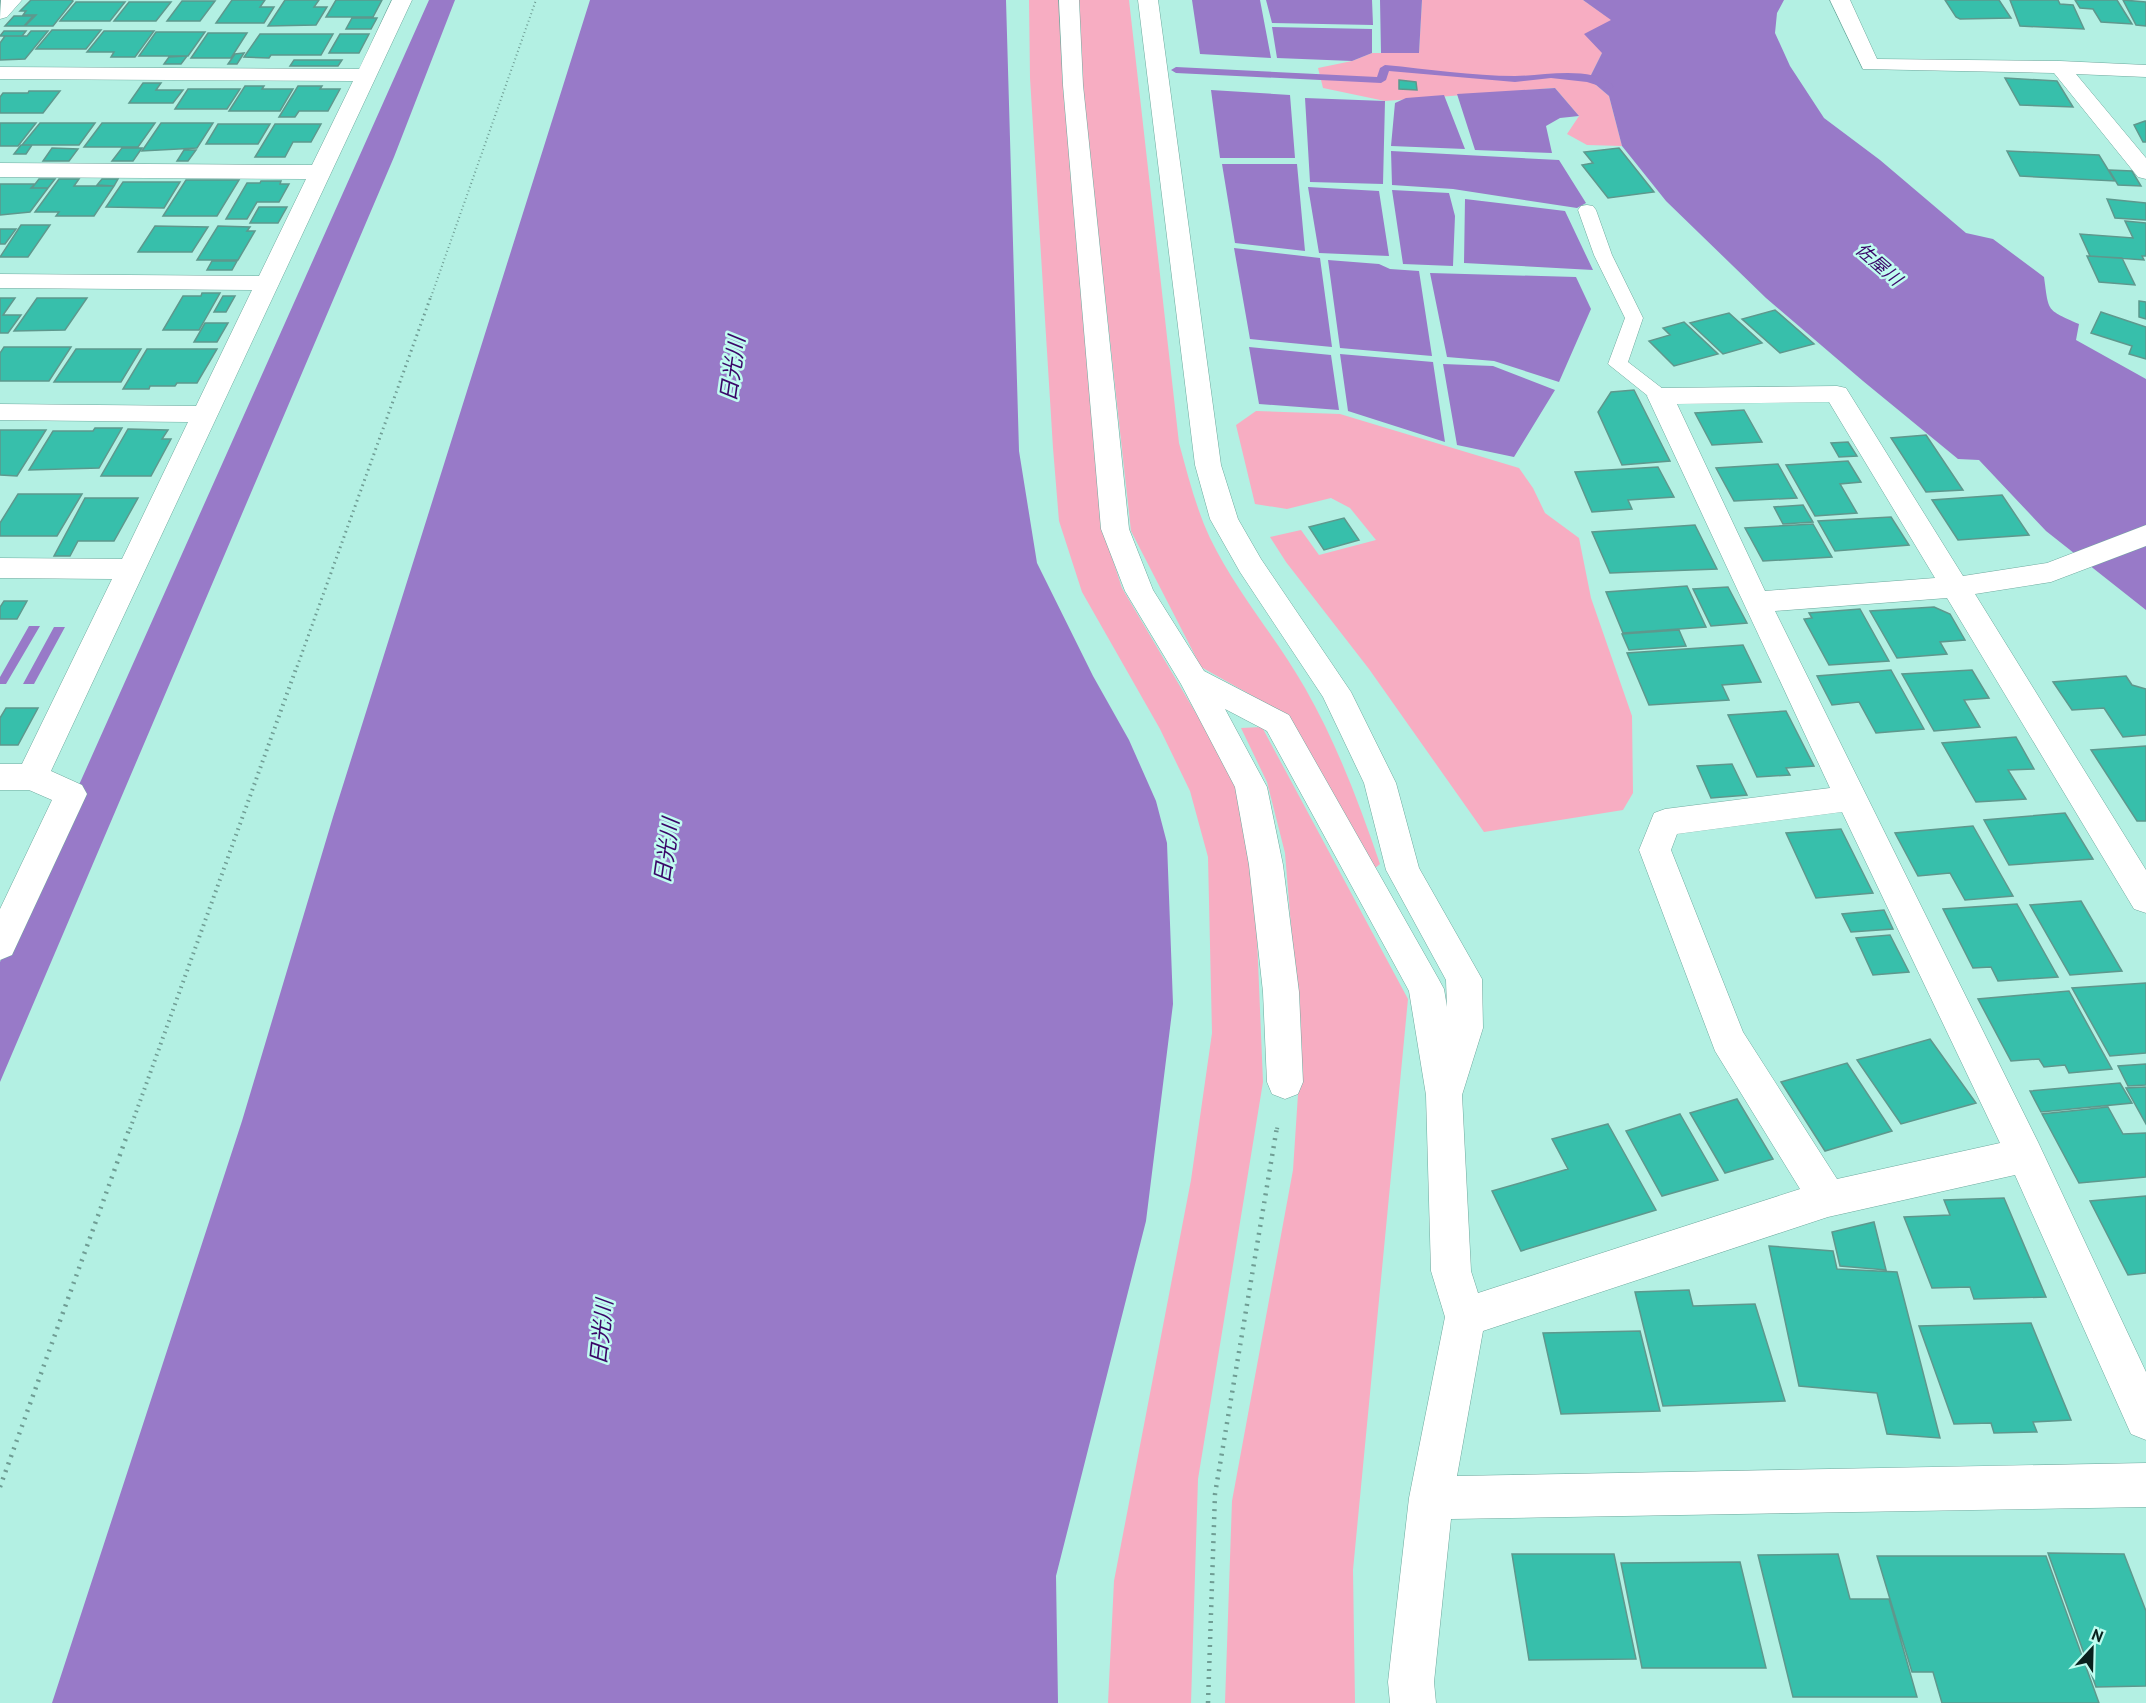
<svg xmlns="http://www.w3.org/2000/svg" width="2146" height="1703" font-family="'PT Sans','Noto Sans JP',sans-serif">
  <rect width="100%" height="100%" fill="#b3f0e3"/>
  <path fill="#f7adc2" d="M1029,0H1059L1063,84L1101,524L1122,588L1210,737L1236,787L1254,865L1263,1082L1198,1479L1191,1703H1108L1114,1581L1191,1180L1212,1033L1208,857L1190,791L1160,729L1082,592L1059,521L1053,448L1030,78Z
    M1078,0H1129L1179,443C1188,476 1196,508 1210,538C1236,592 1276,637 1305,688C1337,744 1359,803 1380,864L1374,869L1287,715L1201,667L1131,531L1082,87Z
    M1422,0H1583L1612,20L1602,53L1589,79L1609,96L1622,146L1587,145L1567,134L1579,116L1555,88L1385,101L1323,88L1318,68L1352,61L1372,53H1419Z
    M1256,411L1340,414L1519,468L1533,488L1545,513L1579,538L1591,598L1632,716L1633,793L1623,810L1484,832L1369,669L1286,562L1270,537L1301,530L1319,555L1376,540L1350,508L1331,498L1287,509L1255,504L1236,425Z
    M1262,727L1408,999L1353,1570L1355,1703H1225L1232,1501L1293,1170L1301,1049L1285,853L1267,782L1241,728Z"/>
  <path fill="#987ac8" d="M429,0H455L394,157L0,1082V962Z
    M590,0H1006L1019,451L1037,563L1093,676L1129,740L1156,801L1167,843L1173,1004L1146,1221L1056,1576L1058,1703H52L242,1121L333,817Z
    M1192,0H1260L1271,58L1200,54Z
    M1266,0H1372L1373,25L1272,23Z
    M1380,0H1422L1419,53H1381Z
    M1583,0H1784L1777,13L1775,33L1790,66L1824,118L1880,160L1966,233L1993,239L2044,277C2049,313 2046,309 2079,324L2076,340L2146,379V610L2046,531L1979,460L1958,459L1863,381L1766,298L1666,201L1622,146L1609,96L1589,79L1602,53L1584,34L1611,20Z
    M1272,27L1372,29V53L1352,61L1277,58Z
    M1555,88L1579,116L1560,118L1546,126L1552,153L1475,150L1457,94Z
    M1211,90L1290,95L1295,158H1220Z
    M1444,95L1465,149L1391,146L1395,103L1406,98Z
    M1305,98L1385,101L1383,184L1310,182Z
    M1391,151L1559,160L1586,203L1577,208L1453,189L1392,185Z
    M1222,164H1297L1305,251L1235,243Z
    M1308,187L1379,191L1389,256L1319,253Z
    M1392,190L1449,193L1455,216L1453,266L1403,264Z
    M1465,199L1565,211L1593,270L1464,263Z
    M1234,248L1320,258L1332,347L1250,339Z
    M1328,260L1379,264L1390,269L1419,271L1432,356L1340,348Z
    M1430,273L1576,277L1591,309L1559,382L1494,361L1447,357Z
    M1249,347L1331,355L1339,410L1259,404Z
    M1340,354L1433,362L1445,442L1348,411Z
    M1443,364L1493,366L1555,390L1514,457L1457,445Z
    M29,626H40L6,684H0V677Z
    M54,627H65L34,684H23Z"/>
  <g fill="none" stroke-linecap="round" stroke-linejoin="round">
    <path fill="#987ac8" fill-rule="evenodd" d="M1385,65C1428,69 1472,76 1515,76C1544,76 1590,65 1614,86L1609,89L1587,82L1551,78L1515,82L1389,71L1386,80L1381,83L1176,73L1171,70L1176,67L1377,77L1380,68Z"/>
  </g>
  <path fill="#37bfab" stroke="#5e988d" stroke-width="1.5" d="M31,0H72L73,1L53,26H25L36,15H23L26,11H20Z
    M232,0H265L260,7H274L264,23H216Z
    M285,0H319L314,7H327L316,25L268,26Z
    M336,0H382L373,17H326Z
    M1945,0H1999L2011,18L1960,19L1956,17Z
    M2010,0H2058L2060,4L2073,5L2084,29L2020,26Z
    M2075,0H2117L2132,24L2101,22L2093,9L2080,8Z
    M2123,0L2146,2V26L2136,25Z
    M182,1H215L200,21H167Z
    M76,2H125L110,21H60Z
    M129,2H171L156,21H114Z
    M14,16H33L24,26H5Z
    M352,18H377L371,29H346Z
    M52,30H101L86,49H36Z
    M4,31H26L22,36H0Z
    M31,31H48L25,59L0,60V43L5,36H27Z
    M104,31H154L135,57H111L114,52H87Z
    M156,32H205L188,56H139Z
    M208,33H247L231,58H191Z
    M260,34H333L321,55H271L269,58L244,57Z
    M340,34H369L359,53H329Z
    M244,53L237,64H228L235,54Z
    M187,56L181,64H164L169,57Z
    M294,60H342L338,66H290Z
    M2005,78L2057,81L2073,107L2020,105Z
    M1399,80L1416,82L1417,90L1399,89Z
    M143,83H161L156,90H183L173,103H129Z
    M245,86H264L262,89H293L280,111H229Z
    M298,86H322L320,89H340L328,111H299L295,117H279Z
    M188,89H240L227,109H175Z
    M29,91H60L43,113H0V97L3,93H28Z
    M2145,121H2146V142H2143L2134,125Z
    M0,123H36L18,146H0Z
    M40,123H95L79,145H22Z
    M102,123H155L138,147H84Z
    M161,123H213L197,148L142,151Z
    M218,124H270L258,144H206Z
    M275,124H321L311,142H293L285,157H255Z
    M21,145H32L26,154H14Z
    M52,148L78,149L69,161H43Z
    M122,148H142L133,161H112Z
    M1619,148L1654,192L1608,198L1582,165L1593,163L1584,152Z
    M184,150H196L188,161H177Z
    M2007,151L2099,155L2115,181L2020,176Z
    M2109,170L2132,171L2141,186L2118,185Z
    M39,179H55L48,188H32Z
    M59,179H79L74,186H114L94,216H56L59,212H35Z
    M102,179H118L114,186L97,185Z
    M186,180H239L217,216H163Z
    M261,181H281L280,184H289L279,202H257L247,219H226L247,183H260Z
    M123,182H180L164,208L106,207Z
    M0,184H35L31,188H48L30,212L0,215Z
    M2107,199L2146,203V220L2115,218Z
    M259,207H287L278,223H250Z
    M2125,221L2146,223V256H2142L2144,260L2090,256L2080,234L2133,238Z
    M21,225H50L28,257H0Z
    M155,226L208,227L192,252H138Z
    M218,226L250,227L247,231H255L238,260H197Z
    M0,229H16L5,244H0Z
    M2087,256L2122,258L2135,285L2099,282Z
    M212,261H237L232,270H207Z
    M202,293H220L199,330H163L183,296H201Z
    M223,296H235L226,312H214Z
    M0,298H15L3,315H21L8,333H0Z
    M37,298H87L65,330L14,331Z
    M2139,301L2146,302V319L2139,317Z
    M1775,310L1814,344L1780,353L1742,319Z
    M2101,312L2146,327V359L2129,354L2132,346L2091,333Z
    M1729,313L1762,343L1723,354L1690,323Z
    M1684,322L1718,354L1674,366L1649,341L1670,335L1663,328Z
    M205,323H228L217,342H194Z
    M4,347H71L49,381H0V353Z
    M76,349H141L121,382H54Z
    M147,349H217L197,383H177L175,386H150L149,389H123Z
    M1634,390L1670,461L1622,465L1598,412L1611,392Z
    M1744,410L1762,442L1712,445L1695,413Z
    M95,428H122L99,468L29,470L53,431H93Z
    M128,429L168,430L162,439H171L151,476H101Z
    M0,430H46L17,476L0,475Z
    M1926,435L1963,490L1926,492L1891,438Z
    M1848,442L1857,456L1839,457L1831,443Z
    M1848,461L1861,482L1840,484L1857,513L1815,516L1786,465Z
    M1778,464L1797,498L1734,501L1716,468Z
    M1658,467L1674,497L1628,500L1632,509L1592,512L1575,472Z
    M18,494H82L57,536H0V523Z
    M2002,495L2029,535L1958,540L1932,500Z
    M85,498H138L114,541H78L70,556H54Z
    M1803,505L1813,522L1783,524L1774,507Z
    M1891,517L1909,545L1835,551L1818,521Z
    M1344,518L1359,540L1324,550L1309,527Z
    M1813,524L1832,557L1763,561L1745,528Z
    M1695,525L1717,569L1610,573L1592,532Z
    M1687,586L1706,627L1623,633L1606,592Z
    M1728,587L1747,623L1711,626L1693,589Z
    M4,601H27L17,619H0V607Z
    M1934,607L1950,614L1965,640L1940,642L1947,654L1897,658L1870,611Z
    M1860,609L1889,661L1829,665L1804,619L1812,618L1809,613Z
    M1679,630L1686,646L1629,650L1622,634Z
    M1743,645L1761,682L1722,685L1729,700L1649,705L1627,653Z
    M1891,670L1924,729L1876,733L1859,702L1832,705L1817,676Z
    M1972,670L1989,698L1964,700L1980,727L1934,731L1902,674Z
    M2126,676L2132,685L2146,689V735L2123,737L2104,708L2072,710L2053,682Z
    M6,708H38L18,745H0V718Z
    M1786,711L1814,766L1786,768L1790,775L1757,777L1728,715Z
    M2016,737L2034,769L2008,770L2026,799L1976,802L1942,743Z
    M2146,746V821H2137L2091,750Z
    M1732,764L1747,795L1711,798L1697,766Z
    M2065,813L2093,859L2009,865L1984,820Z
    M1973,826L2013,896L1965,900L1950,873L1918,876L1895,833Z
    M1841,829L1873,893L1816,898L1786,833Z
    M2081,901L2122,971L2070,975L2030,905Z
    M2017,904L2058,977L1998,981L1991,967L1973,968L1943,909Z
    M1884,910L1893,929L1851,932L1842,914Z
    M1890,935L1909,972L1873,975L1856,938Z
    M2146,983V1053L2110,1056L2072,988Z
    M2069,991L2112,1069L2069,1073L2065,1065L2044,1067L2039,1059L2011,1061L1978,999Z
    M1930,1039L1976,1103L1901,1124L1857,1060Z
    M1847,1063L1892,1131L1825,1151L1781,1082Z
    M2146,1064V1085L2128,1086L2118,1066Z
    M2120,1083L2132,1103L2041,1112L2030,1091Z
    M2146,1087V1124L2126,1088Z
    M1737,1099L1773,1159L1725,1173L1690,1113Z
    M2108,1107L2123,1134L2146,1133V1177L2079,1183L2042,1114Z
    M1680,1114L1718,1180L1662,1196L1626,1131Z
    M1608,1124L1656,1210L1521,1251L1492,1191L1568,1169L1552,1139Z
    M2146,1196V1273L2128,1275L2090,1201Z
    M2004,1198L2046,1297L1974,1299L1970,1287L1932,1288L1904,1217L1950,1215L1944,1200Z
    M1874,1222L1886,1270L1840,1266L1832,1232Z
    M1769,1246L1833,1251L1837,1269L1897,1272L1940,1438L1887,1434L1877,1393L1799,1386Z
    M1689,1290L1693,1306L1755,1304L1785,1401L1663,1406L1635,1292Z
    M2031,1323L2071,1420L2033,1422L2037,1432L1994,1433L1991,1423L1954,1424L1919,1326Z
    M1640,1331L1660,1411L1561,1414L1543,1333Z
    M2048,1553L2124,1554L2146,1611V1686L2096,1687Z
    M1512,1554H1614L1636,1659L1529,1660Z
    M1838,1554L1850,1599H1889L1917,1697H1793L1758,1555Z
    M1877,1556H2046L2099,1703H1942L1933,1672H1912Z
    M1740,1562L1766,1668H1642L1621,1563Z"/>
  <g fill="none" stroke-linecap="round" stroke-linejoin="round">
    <g stroke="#6fa99e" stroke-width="1">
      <path id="service" d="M1587,205L1593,206L1596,210L1612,255L1643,318L1628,362L1667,392L1670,396L1667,400L1660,402L1653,400L1608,364L1625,318L1594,255L1578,210L1581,206Z"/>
    </g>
    <g stroke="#6fa99e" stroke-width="1">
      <path id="minor" d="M1,0H22L7,17L0,19Z
        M392,0H412L51,771L82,785L87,794L12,955L0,960V909L52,800L29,790H0V764H22L112,579L0,578V558L122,559L188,422L0,420V404L196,406L252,290L0,288V274L259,276L306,179L0,177V163L312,165L353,81L0,79V67L359,69Z
        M1059,0H1079L1083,85L1129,529L1153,590L1204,671L1289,715L1438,978L1444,989L1447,1007L1446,980L1386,870L1364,783L1323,697L1240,572L1210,519L1195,465L1138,0H1158L1221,465L1238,519L1261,559L1351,692L1396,783L1419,868L1482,979L1483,1028L1462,1095L1471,1271L1478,1293L1800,1189L1715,1051L1639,850L1654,813L1665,809L1830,788L1647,396L1651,390L1660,388L1837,386L1846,388L1963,576L2047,563L2146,525V546L2051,582L1975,594L2146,870V913L2134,909L1947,598L1775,611L2038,1142L2146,1372V1440L2131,1434L2015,1175L1828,1217L1483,1331L1457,1476L2146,1463V1507L1451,1519L1434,1682L1436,1703H1390L1388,1682L1409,1498L1445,1317L1431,1271L1426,1095L1409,991L1267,731L1225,709L1267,787L1283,865L1299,992L1303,1082L1298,1094L1285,1099L1272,1094L1267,1082L1263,992L1249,865L1235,787L1181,684L1125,591L1101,529L1063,85ZM1829,402L1935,578L1765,591L1677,404ZM1842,812L2000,1143L1837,1179L1743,1032L1671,850L1677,834Z
        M1830,0H1850L1877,59L2060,61L2146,65V77L2076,74L2146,158V179L2138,177L2054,73L1863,69Z"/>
    </g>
    <path stroke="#6f9d94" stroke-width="2" stroke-dasharray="1 3" stroke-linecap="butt" d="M431,297L536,0"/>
    <path stroke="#6f9d94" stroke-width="3" stroke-dasharray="1.5 4" stroke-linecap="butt" d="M297,667L431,296"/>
    <path stroke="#6f9d94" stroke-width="4" stroke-dasharray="1.5 4.5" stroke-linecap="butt" d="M130,1129L297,666
      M1277,1129L1278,1124"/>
    <path stroke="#6f9d94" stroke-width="4.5" stroke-dasharray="2 6" stroke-linecap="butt" d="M0,1487L130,1127
      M1208,1703L1215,1494L1277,1127"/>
    <use href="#service" fill="#fff" fill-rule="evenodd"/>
    <use href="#minor" fill="#fff" fill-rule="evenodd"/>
  </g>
  <g text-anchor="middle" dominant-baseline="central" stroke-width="5" stroke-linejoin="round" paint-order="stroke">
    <g font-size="18" font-style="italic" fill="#3a0668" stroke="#c0fdf0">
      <text transform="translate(1879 264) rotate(41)">佐屋川</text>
    </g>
    <g font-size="22" font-style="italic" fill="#3a0668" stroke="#c0fdf0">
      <text transform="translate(732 369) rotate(-82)">日光川</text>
      <text transform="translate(666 851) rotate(-82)">日光川</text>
      <text transform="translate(601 1332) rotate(-84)">日光川</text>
    </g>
  </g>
  <g transform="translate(2092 1649) rotate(22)" stroke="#c0fdf0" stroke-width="4.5" paint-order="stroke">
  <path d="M0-4.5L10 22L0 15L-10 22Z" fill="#09211d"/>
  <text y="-9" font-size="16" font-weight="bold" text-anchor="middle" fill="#09211d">N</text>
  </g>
</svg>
